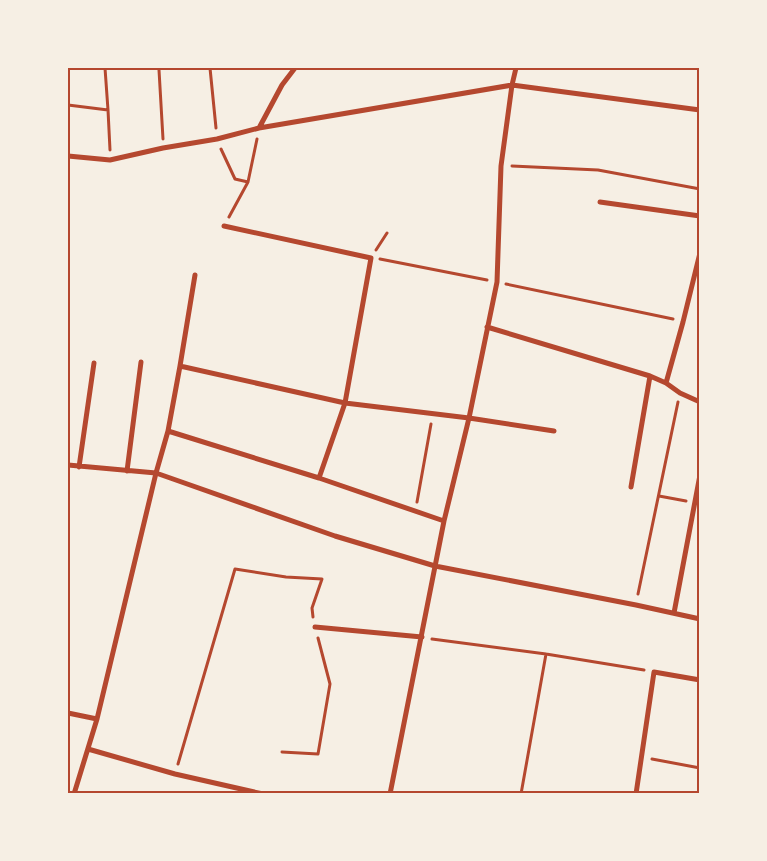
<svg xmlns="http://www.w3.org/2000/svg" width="767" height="861" font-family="Georgia,serif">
  <rect width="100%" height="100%" fill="#f6efe4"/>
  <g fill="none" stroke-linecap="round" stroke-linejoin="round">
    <path stroke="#b5482f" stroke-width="3" d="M105,68L108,110L110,150
      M210,68L216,128
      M159,70L163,139
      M68,105L108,110
      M221,149L235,179L248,182
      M512,166L598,170L700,189
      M229,217L248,182L257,139
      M376,250L387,233
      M380,259L487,280
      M506,284L673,319
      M659,496L686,501
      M417,502L431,424
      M638,594L678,402
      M432,639L546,654L644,670
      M282,752L318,754L330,684L318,638
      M652,759L700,768
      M178,764L235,569L286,577L322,579L312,608L313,617
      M521,794L546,654"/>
    <path stroke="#b5482f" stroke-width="5" d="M259,128L282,85L295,68
      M68,156L110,160L163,148L217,139L259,128L512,85L700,110
      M600,202L700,216
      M224,226L371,258L345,403L319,478
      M487,327L650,376L666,383L680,393L700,402
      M180,366L345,403L469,418L554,431
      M666,383L683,322L700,253
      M168,431L319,478L444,521L469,418L497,282L501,166L512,85L516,68
      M68,465L156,473L335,536L435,566L636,605L700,619
      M79,467L94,363
      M127,471L141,362
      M631,487L650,376
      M674,613L700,475
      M315,627L422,637
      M68,713L97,719
      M88,749L175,774L263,794
      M74,794L97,719L156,473L168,431L180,366L195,275
      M390,794L444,521
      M636,794L654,672L700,680"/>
  </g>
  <rect width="767" height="861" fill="none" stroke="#f6efe4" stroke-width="138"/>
  <rect x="69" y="69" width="629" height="723" fill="none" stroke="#b5482f" stroke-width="2"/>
</svg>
